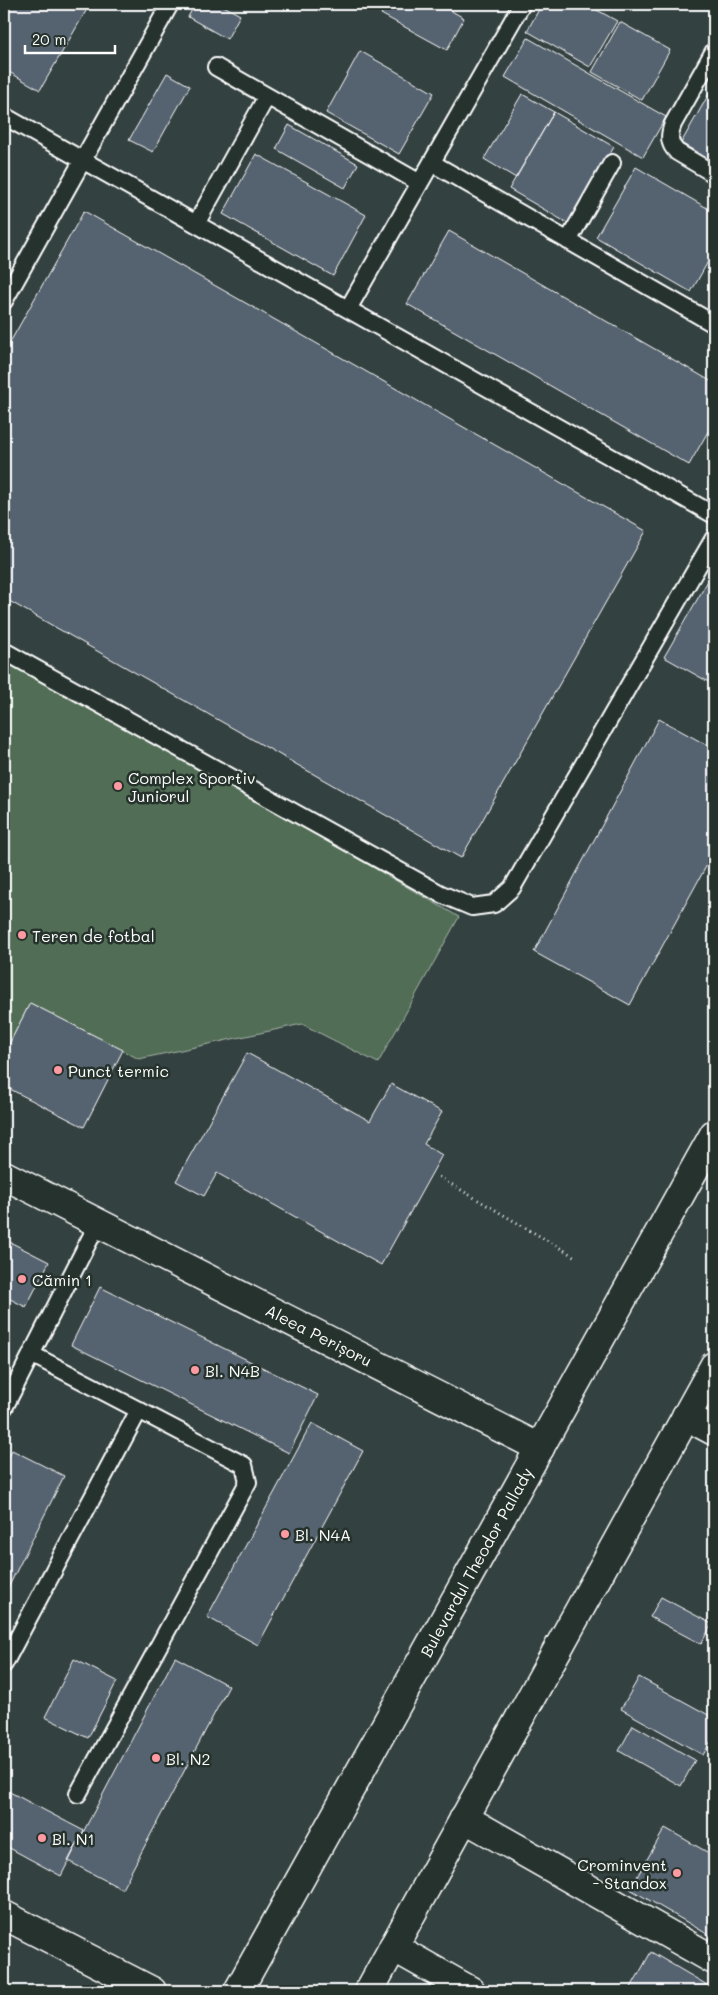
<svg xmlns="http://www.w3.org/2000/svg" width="718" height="1995" font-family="Mali,sans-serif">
  <rect width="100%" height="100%" fill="#344141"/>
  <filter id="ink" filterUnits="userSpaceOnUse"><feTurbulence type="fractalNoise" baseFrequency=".02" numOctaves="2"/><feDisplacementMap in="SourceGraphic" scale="10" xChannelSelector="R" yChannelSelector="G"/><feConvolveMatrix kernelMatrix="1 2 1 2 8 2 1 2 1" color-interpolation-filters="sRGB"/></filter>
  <g filter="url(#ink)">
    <path fill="#516d55" stroke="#a8b6aa" d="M4,654L459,917L378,1063L302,1024L139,1059L30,1003L4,1054Z"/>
    <path fill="#55626f" stroke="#fff" d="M4,4H90L40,90L4,69Z
      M195,4H220L240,15L227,39L188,17Z
      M387,4H439L464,18L447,50L381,14Z
      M542,4H586L617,21L590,67L527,31Z
      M620,22L670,50L642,100L592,72Z
      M528,38L666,117L643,157L505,77Z
      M360,51L434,93L399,154L326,113Z
      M167,73L190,86L153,152L129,140Z
      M714,85V162L681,143Z
      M522,94L554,112L516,178L484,159Z
      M554,112L614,147L569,224L509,189Z
      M289,125L358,164L345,188L276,149Z
      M256,154L366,215L333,276L223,214Z
      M636,167L714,212V251L691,292L596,237Z
      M84,211L646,531L461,858L4,598V353Z
      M449,231L714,383V421L689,465L407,304Z
      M714,574V685L664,657L709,579Z
      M659,719L714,749V852L630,1005L534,952Z
      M30,1003L123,1050L84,1127L4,1086V1054Z
      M247,1053L370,1121L391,1084L442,1112L424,1144L442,1155L381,1265L217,1173L204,1196L176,1181Z
      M4,1239L49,1262L26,1307L4,1296Z
      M100,1287L318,1395L289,1453L71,1345Z
      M312,1423L363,1451L258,1645L207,1617Z
      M12,1450L64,1476L4,1596V1466Z
      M661,1597L712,1624L701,1644L650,1617Z
      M175,1657L229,1686L122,1889L68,1861Z
      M74,1659L117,1681L88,1738L45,1717Z
      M639,1677L714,1718V1736L703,1755L621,1709Z
      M633,1725L695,1760L681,1786L619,1751Z
      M4,1789L84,1831L61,1876L4,1845Z
      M665,1828L714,1856V1938L630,1889Z
      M651,1952L714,1989V1991H629Z"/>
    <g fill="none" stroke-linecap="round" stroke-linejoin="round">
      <g stroke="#fff" stroke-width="20">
        <path id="service" d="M714,51L673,124C669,135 668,143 677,152L714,174
          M216,67L420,183
          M4,116L714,515
          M432,163L714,324
          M196,224L267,96
          M568,241L612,163
          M4,301L170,4
          M348,309L522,4
          M4,651L441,894L472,907L494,904L512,888L714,538
          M31,1354L244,1465L248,1482L78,1794
          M4,1408L98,1223
          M4,1664L139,1410"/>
      </g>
      <g stroke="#fff" stroke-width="31">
        <path id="minor" d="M4,1175L540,1448
          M686,1416L714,1431
          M464,1818L714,1960
          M4,1915L152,1991
          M393,1947L471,1991"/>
      </g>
      <g stroke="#fff" stroke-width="31">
        <path id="primary" d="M238,1991L714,1134
          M369,1991L714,1366"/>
      </g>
      <path stroke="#fff" stroke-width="3" stroke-dasharray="1 4" stroke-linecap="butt" d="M439,1177L577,1258"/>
      <use href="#service" stroke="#26332d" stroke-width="16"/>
      <use href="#minor" stroke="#26332d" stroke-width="28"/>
      <use href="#primary" stroke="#26332d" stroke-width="28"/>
    </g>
  </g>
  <g fill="#ff9aa2" stroke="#26332d" stroke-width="2">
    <circle cx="118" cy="786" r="5"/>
    <circle cx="22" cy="935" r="5"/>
    <circle cx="58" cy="1070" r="5"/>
    <circle cx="22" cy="1279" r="5"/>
    <circle cx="195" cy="1370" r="5"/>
    <circle cx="285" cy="1534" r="5"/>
    <circle cx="156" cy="1758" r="5"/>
    <circle cx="42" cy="1838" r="5"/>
    <circle cx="677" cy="1873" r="5"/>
  </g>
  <g text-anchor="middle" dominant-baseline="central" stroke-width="5" stroke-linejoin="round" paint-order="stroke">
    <g font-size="16" fill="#fff" stroke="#26332d" text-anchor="start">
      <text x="128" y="777">Complex Sportiv<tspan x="128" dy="18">Juniorul</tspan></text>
      <text x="32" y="935">Teren de fotbal</text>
      <text x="68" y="1070">Punct termic</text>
      <text x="32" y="1279">Cămin 1</text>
      <text x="205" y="1370">Bl. N4B</text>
      <text x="295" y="1534">Bl. N4A</text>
      <text x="166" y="1758">Bl. N2</text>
      <text x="52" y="1838">Bl. N1</text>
      <text x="667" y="1864" text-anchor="end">Crominvent<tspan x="667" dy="18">- Standox</tspan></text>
    </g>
    <g font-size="16" fill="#fff" stroke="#26332d">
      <text transform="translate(319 1335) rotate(27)">Aleea Perișoru</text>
      <text transform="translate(476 1562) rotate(-61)">Bulevardul Theodor Pallady</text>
    </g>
  </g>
  <rect width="718" height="1995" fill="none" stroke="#26332d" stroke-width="20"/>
  <rect x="10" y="10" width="698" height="1975" fill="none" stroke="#fff" stroke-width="2" filter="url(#ink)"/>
  <path d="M25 45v8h90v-8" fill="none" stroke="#ffffff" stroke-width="2.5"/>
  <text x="32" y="45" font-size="15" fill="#ffffff" stroke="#26332d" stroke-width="4" paint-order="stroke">20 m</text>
</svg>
